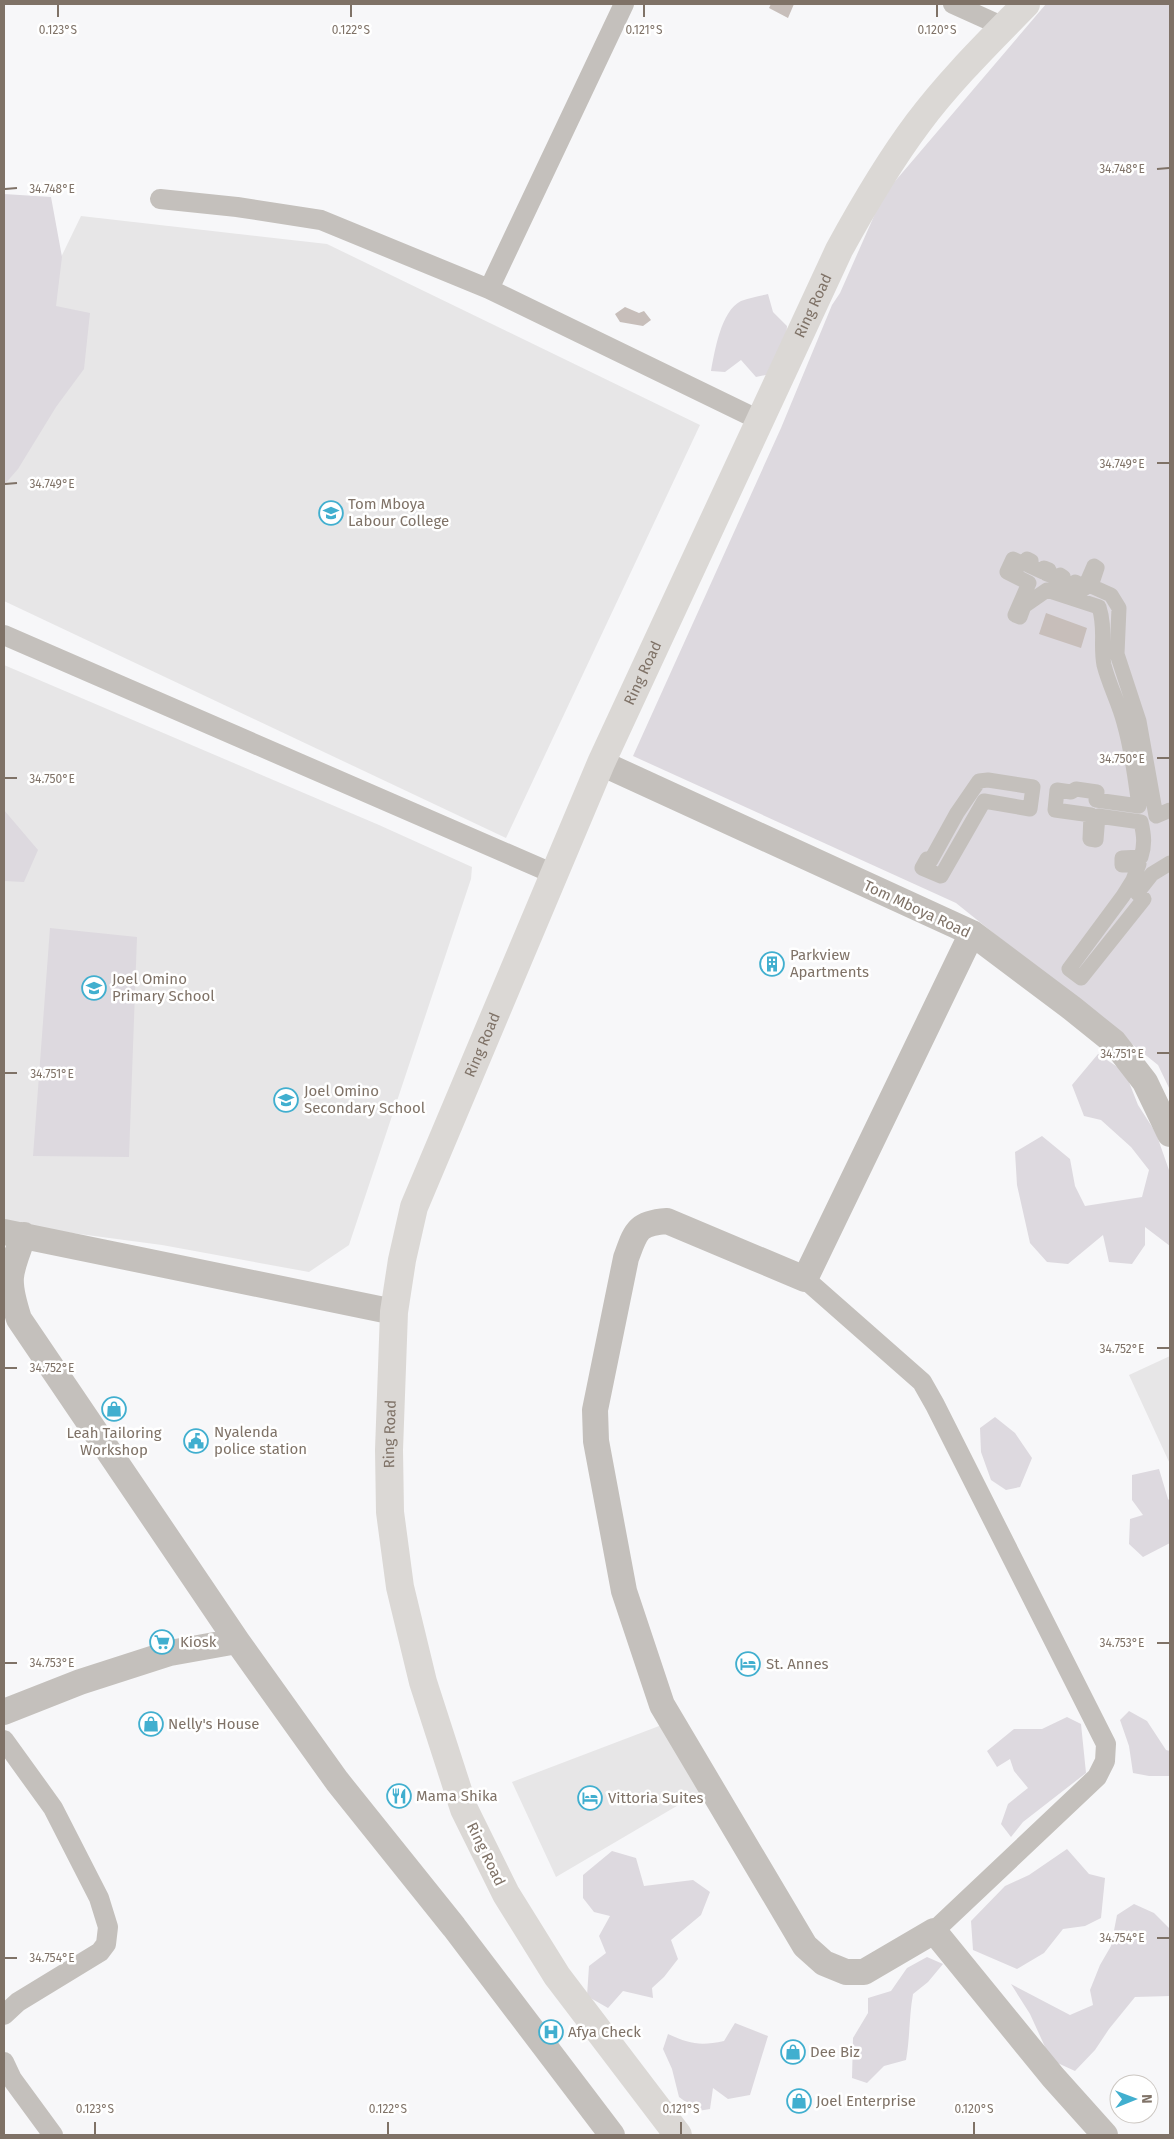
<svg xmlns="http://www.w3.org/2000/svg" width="1174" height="2139" font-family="'Fira Sans',sans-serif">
  <rect width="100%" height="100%" fill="#f7f7f9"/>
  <path fill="#e7e6e7" d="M81,216L327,244L700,425L506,838L4,601V375Z
    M4,665L379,825L472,867L471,879L349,1245L309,1272L162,1245L4,1224Z
    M1170,1356V1464L1129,1375Z
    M667,1723L704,1790L556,1877L512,1782Z"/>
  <path fill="#ddd9df" d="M1046,4H1170V1090L1158,1065L956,903L633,756L781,428L832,305L840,293L878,207L891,186Z
    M4,194L51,197L62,257L56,306L90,313L84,369L56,407L18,469L4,485Z
    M768,294L773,312L787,326L784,371L756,377L741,360L725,372L711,371C715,350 721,311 741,301C749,298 759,296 768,294Z
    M4,810L38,850L24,882L4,881Z
    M50,928L137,937L129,1157L33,1156Z
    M1098,1054L1125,1072L1138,1105L1156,1133L1170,1173V1246L1145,1227V1245L1132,1264L1109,1262L1103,1235L1068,1264L1047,1262L1030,1243L1017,1185L1015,1152L1042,1136L1070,1159L1075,1186L1085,1206L1142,1197L1149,1170L1131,1147L1101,1120L1084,1116L1072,1085Z
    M995,1417L1015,1433L1032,1458L1020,1487L1006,1490L991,1480L981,1452L980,1428Z
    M1159,1469L1168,1499L1170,1501V1543L1143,1557L1129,1544L1130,1519L1143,1515L1132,1500V1475Z
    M1129,1711L1147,1721L1166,1750L1170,1751V1776H1149L1133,1773L1129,1746L1120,1720Z
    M1067,1717L1081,1724L1086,1773L1023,1822L1011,1837L1001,1824L1008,1804L1028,1788L1014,1771L1010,1759L997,1767L987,1751L1014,1729H1042Z
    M1067,1849L1089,1874L1105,1878L1101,1918L1085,1926L1063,1929L1044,1953L1017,1969L973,1950L971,1921L1005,1886L1029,1875Z
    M612,1851L636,1858L644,1886L693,1880L710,1892L701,1915L671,1940L678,1959L664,1977L652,1988L653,1998L623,1991L608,2008L587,1996L589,1966L606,1953L599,1936L610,1916L594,1912L583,1898V1875Z
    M1134,1904L1154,1913L1170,1929V1996L1135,1997L1109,2029L1095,2050L1075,2071L1051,2060L1030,2014L1011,1984L1070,2015L1093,2005L1090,1990L1100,1965L1111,1946L1117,1915Z
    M927,1957L943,1964L928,1982L913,1994C909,2016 910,2038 906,2060L884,2066L867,2083L852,2078L853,2038L868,2013V1998L891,1991L907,1968Z
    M735,2023L768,2036L750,2095L728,2099L713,2088L710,2109L698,2111L679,2097L672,2069L663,2049L668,2034C690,2044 700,2046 724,2041Z"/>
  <path fill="#c7beba" d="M771,4H794L788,18L769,8Z
    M625,307L639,313L644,311L651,320L643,326L620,322L615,314Z
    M1046,613L1087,628L1081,648L1039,634Z"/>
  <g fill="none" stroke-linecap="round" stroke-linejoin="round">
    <path stroke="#c4c0bc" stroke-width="15" d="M988,780L1033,787L1030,809L984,801L941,876L922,868L927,859L931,860L957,813L979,781Z
      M1170,810L1156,816L1139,721L1117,654L1119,608L1111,595L1091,586L1097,568L1094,566L1084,589L1077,586L1079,584L1075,582L1073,585L1062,580L1063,577L1060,575L1058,578L1047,574L1049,570L1044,568L1043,572L1030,566L1031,561L1027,559L1024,564L1013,559L1007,572L1029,583L1015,615L1020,617L1024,606L1047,590L1099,607C1106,629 1100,644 1104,665C1109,685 1119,703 1124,723C1132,750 1135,778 1139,806L1096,800L1097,792L1076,789L1071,792L1057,790L1055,810L1091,815L1090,839L1096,840L1098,816L1141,822C1144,835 1145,845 1141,857L1122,858V865L1139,864L1133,880L1123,896L1069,969L1081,978L1144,899L1137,893L1152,874L1170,863"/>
    <path stroke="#c4c0bc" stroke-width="20" d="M953,4L1004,27
      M160,199L237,207L321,220L489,289L761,421
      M489,289L624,4
      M4,635L554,874
      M805,1279L922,1382L935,1405L1106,1744L1105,1761L1097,1777L934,1931
      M4,1740L53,1808L99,1898L108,1927L106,1944L100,1952L18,2002L4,2015
      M4,2062L12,2079L53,2135"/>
    <path stroke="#c4c0bc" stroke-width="26" d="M601,763L972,933L1073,1009L1114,1042L1145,1082L1170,1134
      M972,933L805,1279L667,1221C637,1223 636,1231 626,1258L595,1410L596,1441L624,1591L662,1705L805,1946L824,1963L846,1972H864L934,1931L1053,2077L1105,2135
      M4,1232L394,1312
      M24,1235C9,1274 6,1279 19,1319L237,1641L337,1781L454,1927L612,2135
      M4,1712L80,1682L170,1653L237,1641"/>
    <path stroke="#dbd8d5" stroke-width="28" id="s1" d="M678,2135L557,1976L506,1894L464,1809L423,1682L400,1587L390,1512L389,1450L394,1312L402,1260L414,1207L601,763L839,250C863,206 888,163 918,123C950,80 989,42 1026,4"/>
  </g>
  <path fill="none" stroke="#7f7267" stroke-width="2" d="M58,5V17M351,5V17M644,5V17M937,5V17M1157,169L1169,168M5,189L17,188M1157,463H1169M5,484L17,483M1157,758H1169M5,778H17M1157,1053H1169M5,1073H17M1157,1348H1169M5,1368H17M1157,1643H1169M5,1663H17M1157,1938H1169M5,1958H17M95,2122V2134M388,2122V2134M681,2122V2134M974,2122V2134"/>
  <defs>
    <g id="school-ring" transform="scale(1.25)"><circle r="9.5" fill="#fff" stroke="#41afcf" stroke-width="1.5"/><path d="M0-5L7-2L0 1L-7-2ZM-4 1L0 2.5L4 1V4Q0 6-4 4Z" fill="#41afcf"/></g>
    <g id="building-ring" transform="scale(1.25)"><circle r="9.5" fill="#fff" stroke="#41afcf" stroke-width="1.5"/><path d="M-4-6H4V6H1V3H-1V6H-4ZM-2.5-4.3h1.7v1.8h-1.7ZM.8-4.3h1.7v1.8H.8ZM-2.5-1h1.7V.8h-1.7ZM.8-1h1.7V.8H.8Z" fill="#41afcf"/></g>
    <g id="shop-ring" transform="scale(1.25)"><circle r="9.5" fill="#fff" stroke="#41afcf" stroke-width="1.5"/><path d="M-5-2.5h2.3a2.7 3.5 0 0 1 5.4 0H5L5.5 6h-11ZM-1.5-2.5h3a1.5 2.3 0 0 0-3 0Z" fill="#41afcf"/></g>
    <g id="civic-ring" transform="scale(1.25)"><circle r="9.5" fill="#fff" stroke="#41afcf" stroke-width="1.5"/><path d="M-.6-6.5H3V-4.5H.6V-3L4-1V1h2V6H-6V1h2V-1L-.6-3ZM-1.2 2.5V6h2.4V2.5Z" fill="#41afcf"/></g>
    <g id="supermarket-ring" transform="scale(1.25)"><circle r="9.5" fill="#fff" stroke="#41afcf" stroke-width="1.5"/><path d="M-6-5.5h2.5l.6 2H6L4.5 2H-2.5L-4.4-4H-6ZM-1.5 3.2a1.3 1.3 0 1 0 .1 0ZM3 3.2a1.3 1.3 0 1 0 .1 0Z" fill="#41afcf"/></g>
    <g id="hotel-ring" transform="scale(1.25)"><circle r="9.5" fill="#fff" stroke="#41afcf" stroke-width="1.5"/><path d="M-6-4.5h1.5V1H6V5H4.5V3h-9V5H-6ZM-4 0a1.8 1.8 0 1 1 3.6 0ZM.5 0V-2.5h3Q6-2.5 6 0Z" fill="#41afcf"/></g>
    <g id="restaurant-ring" transform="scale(1.25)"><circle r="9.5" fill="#fff" stroke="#41afcf" stroke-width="1.5"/><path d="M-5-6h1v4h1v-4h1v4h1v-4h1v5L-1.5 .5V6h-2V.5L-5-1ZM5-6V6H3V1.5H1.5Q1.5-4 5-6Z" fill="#41afcf"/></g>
    <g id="hospital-ring" transform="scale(1.25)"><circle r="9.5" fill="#fff" stroke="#41afcf" stroke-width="1.5"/><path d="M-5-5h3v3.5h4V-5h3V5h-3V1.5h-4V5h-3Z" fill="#41afcf"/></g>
  </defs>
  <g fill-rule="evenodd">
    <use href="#school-ring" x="331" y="513"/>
    <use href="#building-ring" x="772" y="964"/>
    <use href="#school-ring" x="94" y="988"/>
    <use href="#school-ring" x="286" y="1100"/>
    <use href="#shop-ring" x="114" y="1409"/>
    <use href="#civic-ring" x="196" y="1441"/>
    <use href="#supermarket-ring" x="162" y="1642"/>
    <use href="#hotel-ring" x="748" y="1664"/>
    <use href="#shop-ring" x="151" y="1724"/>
    <use href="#restaurant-ring" x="399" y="1796"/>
    <use href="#hotel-ring" x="590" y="1798"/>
    <use href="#hospital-ring" x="551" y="2032"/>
    <use href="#shop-ring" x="793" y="2052"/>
    <use href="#shop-ring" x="799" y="2101"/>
  </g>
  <g text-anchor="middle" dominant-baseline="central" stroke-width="5" stroke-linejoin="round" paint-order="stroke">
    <g font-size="15" fill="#7f7267" stroke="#fff">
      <text stroke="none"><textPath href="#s1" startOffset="1991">Ring Road</textPath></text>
      <text stroke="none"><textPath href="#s1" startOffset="1586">Ring Road</textPath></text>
      <text transform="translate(917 909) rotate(25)">Tom Mboya Road</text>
      <text stroke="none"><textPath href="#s1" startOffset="1181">Ring Road</textPath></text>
      <text stroke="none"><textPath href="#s1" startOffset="776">Ring Road</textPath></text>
      <text transform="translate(486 1854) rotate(64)">Ring Road</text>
    </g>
    <g font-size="15" fill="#7f7267" stroke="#fff" text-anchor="start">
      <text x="348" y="504">Tom Mboya<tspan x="348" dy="17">Labour College</tspan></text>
      <text x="790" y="955">Parkview<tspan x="790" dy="17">Apartments</tspan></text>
      <text x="112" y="979">Joel Omino<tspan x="112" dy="17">Primary School</tspan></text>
      <text x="304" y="1091">Joel Omino<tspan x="304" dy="17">Secondary School</tspan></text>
      <text x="214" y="1432">Nyalenda<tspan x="214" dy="17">police station</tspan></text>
      <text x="114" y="1433" text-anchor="middle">Leah Tailoring<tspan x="114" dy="17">Workshop</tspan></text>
      <text x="180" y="1642">Kiosk</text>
      <text x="766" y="1664">St. Annes</text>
      <text x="168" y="1724">Nelly's House</text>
      <text x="416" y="1796">Mama Shika</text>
      <text x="608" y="1798">Vittoria Suites</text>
      <text x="568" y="2032">Afya Check</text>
      <text x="810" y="2052">Dee Biz</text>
      <text x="816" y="2101">Joel Enterprise</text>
    </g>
  </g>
  <g font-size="12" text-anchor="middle" fill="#7f7267" stroke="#fff" stroke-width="5" stroke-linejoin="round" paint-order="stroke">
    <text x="58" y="34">0.123°S</text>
    <text x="351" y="34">0.122°S</text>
    <text x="644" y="34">0.121°S</text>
    <text x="937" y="34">0.120°S</text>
    <text x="1122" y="173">34.748°E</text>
    <text x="52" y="193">34.748°E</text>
    <text x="1122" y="468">34.749°E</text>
    <text x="52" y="488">34.749°E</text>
    <text x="1122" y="763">34.750°E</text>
    <text x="52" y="783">34.750°E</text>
    <text x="1122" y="1058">34.751°E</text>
    <text x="52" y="1078">34.751°E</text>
    <text x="1122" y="1353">34.752°E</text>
    <text x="52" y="1372">34.752°E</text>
    <text x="1122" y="1647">34.753°E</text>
    <text x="52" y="1667">34.753°E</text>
    <text x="1122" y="1942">34.754°E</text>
    <text x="52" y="1962">34.754°E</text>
    <text x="95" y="2113">0.123°S</text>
    <text x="388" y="2113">0.122°S</text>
    <text x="681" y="2113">0.121°S</text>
    <text x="974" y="2113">0.120°S</text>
  </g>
  <rect width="1174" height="2139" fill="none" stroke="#7f7267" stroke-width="10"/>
  <g transform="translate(1134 2099) rotate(89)"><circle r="24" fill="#ffffff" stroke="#ccc7c2"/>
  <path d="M0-4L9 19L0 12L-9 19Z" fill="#41afcf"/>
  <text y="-8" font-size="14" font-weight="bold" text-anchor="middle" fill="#7f7267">N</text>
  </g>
</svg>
